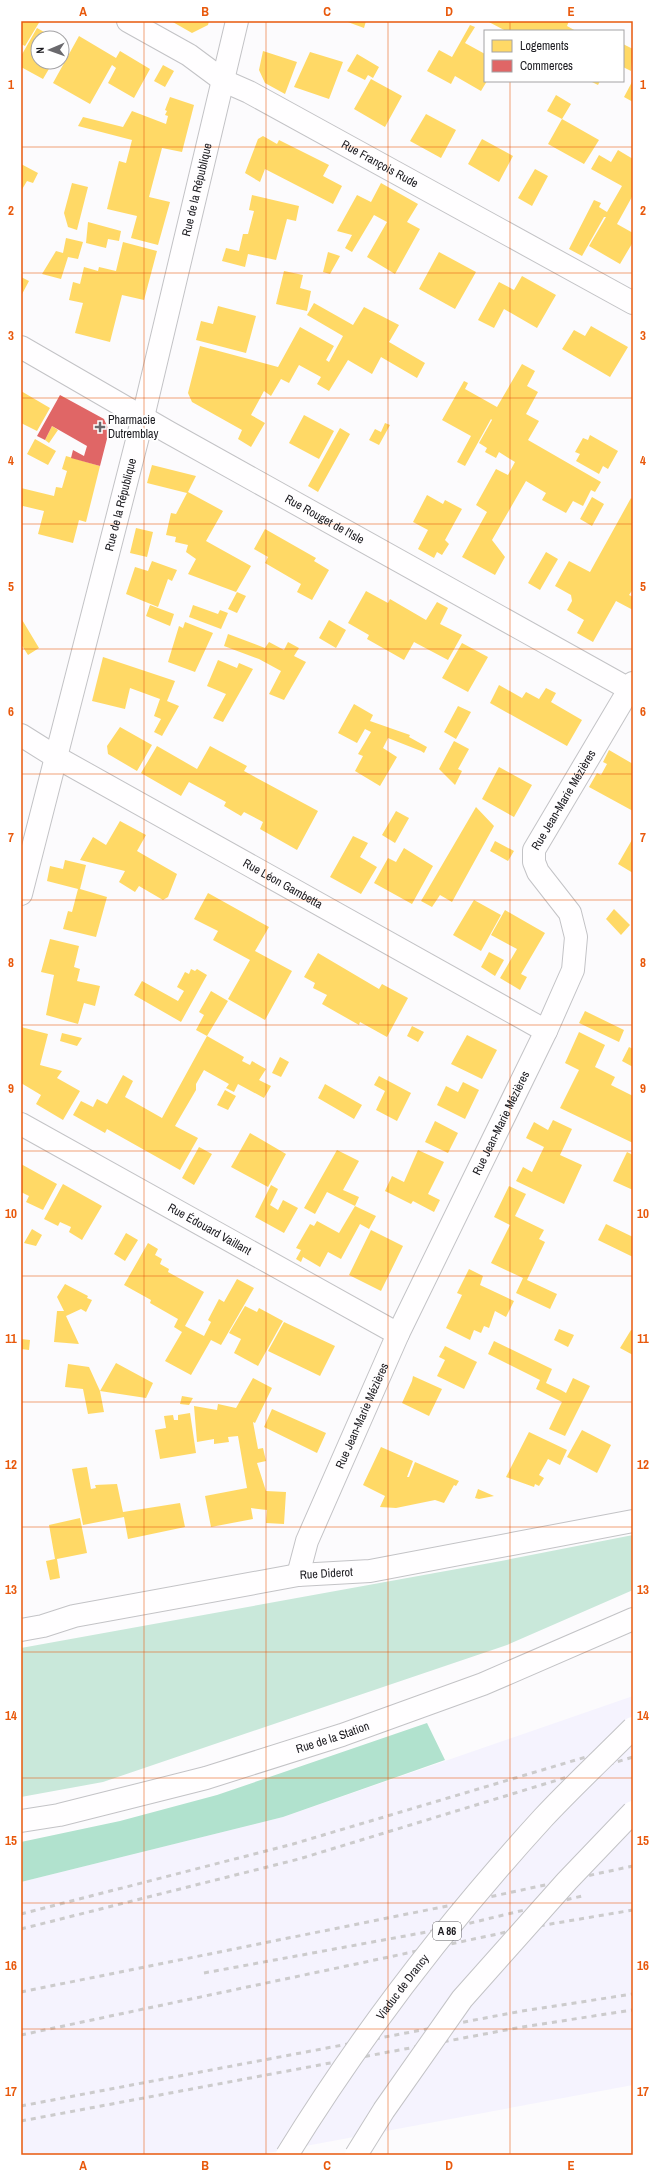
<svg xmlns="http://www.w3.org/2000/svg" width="654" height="2176" font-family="'Archivo Narrow',sans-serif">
  <rect width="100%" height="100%" fill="#fcfbfd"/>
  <path fill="#f5f3fe" d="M633,1696V2085L257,2155H21V1882L283,1817Z"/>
  <path fill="#c9e8da" d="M633,1535V1590L507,1645L103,1782L21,1797V1648L501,1561Z"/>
  <path fill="#b1e2ce" d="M427,1723L445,1760L283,1817L21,1882V1842L120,1821L217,1795Z"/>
  <path fill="#ffd966" d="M21,21H40L25,46L21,44Z
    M171,21H209L208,25L192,33Z
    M345,21H366L364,28Z
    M487,21H569L567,26L576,31H506Z
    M470,25L475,27L465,43L485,54V81H487L481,91L455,76L451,84L427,71L439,50L452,57Z
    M37,28L55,38H38V62H53L43,79L21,67V56Z
    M79,36L116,58L120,51L150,69L134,98L108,83L116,68L112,65L90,104L53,83Z
    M623,44L633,49L631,71L623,67Z
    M263,51L297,62L285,94L265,83L259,70Z
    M310,52L343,62L329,99L294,87Z
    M357,54L379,67L373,78L368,75L365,80L347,71Z
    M163,65L174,71L165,87L154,81Z
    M371,79L402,96L385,127L354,109Z
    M633,80V102L624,97Z
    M590,81H600L598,85Z
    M556,95L571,104L562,119L599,140L584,164L548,144L562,119L547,111Z
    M170,97L194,105L182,152L162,148L149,197L170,202L158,245L131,238L137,216L107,209L119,161L126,163L132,140L78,126L83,117L123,127L132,111L166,124L168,116L165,115L167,111L165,110Z
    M426,114L456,130L441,158L410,141Z
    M263,136L277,144L279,140L329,165L323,176L342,186L333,204L265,169L260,182L245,173L258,139Z
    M482,139L513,156L499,182L468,164Z
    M618,150L633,159V195L617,224L633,233V242L620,264L589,246L606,217H604L582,256L569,249L594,200L601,203L599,207L607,212L622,186L591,169L599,155L611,162Z
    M21,164L38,173L33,183L27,181L21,191Z
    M535,169L548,176L532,206L518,198Z
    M72,183L88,187L77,230L68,227L64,213Z
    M381,183L418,204L407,222L420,229L395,274L367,257L387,222L374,215L352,252L345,248L352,235L337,231L357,195L371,202Z
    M252,195L299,206L296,221L287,219L276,260L248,254L245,267L222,261L226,248L239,251L243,234H248L254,211L249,210Z
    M88,222L121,231L119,241L108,239L106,248L86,243Z
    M66,238L83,242L78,259L68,257L61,279L42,274L56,251L63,253Z
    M123,242L157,251L144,300L122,295L110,342L75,333L83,303L69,300L73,282L80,284L84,267L98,271L99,267L116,271Z
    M328,252L340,256L330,274L323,272Z
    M439,252L476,272L455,309L419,289Z
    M284,271L303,275L300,288L311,291L307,311L276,304Z
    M522,276L556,295L537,328L504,309L494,328L478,320L499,282L514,290Z
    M21,277L29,281L21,296Z
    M314,303L353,325L364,307L399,325L389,342L425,363L417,378L381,357L372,374L348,360L329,391L317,384L321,377L299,365L289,383L281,379L271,396L264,391L251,415L265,423L251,447L238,439L242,430L192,402L188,393L200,346L278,367L300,327L334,346L326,360L329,362L343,336L307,315Z
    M218,306L256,316L246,353L196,340L201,321L213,324Z
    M591,326L628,347L610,377L562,349L574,330L585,336Z
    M522,364L535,371L527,386L538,392L526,414L539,421L528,440L601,482L595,492L591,490L583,506L573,501L566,513L542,500L546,493L526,481L492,540L505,557L495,575L462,557L487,512L476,505L496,469L508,475L515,462L499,452L496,458L485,452L487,448L479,443L492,420L491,419L465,466L457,462L471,436L442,420L464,381L468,383L465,389L497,407Z
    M21,391L50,408L37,431L21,423Z
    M304,415L334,431L319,459L289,443Z
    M385,423L390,425L379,445L369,440L375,429L381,432Z
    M52,426L58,430L49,443L45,440Z
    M340,428L350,434L318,492L308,486Z
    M590,435L618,451L608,469L603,466L599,474L576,461L580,454L575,452L583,438L588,440Z
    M35,439L56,451L48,465L27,454Z
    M66,456L100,466L86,522L79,520L73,543L38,534L44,511L23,506L21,510V488L54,496L56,487L62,488L67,471L62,469Z
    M152,465L196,476L188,492L223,511L206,541L251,566L236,592L188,574L196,559L186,552L188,545L175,542L176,537L166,535L171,513L176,514L187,493L147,483Z
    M427,495L443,504L445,500L462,509L445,540L449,544L442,555L437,552L434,558L418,549L428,530L413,522Z
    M592,497L604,504L592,526L580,519Z
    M631,498L633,500V589L629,595L633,597V610L616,601L593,642L577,633L584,620L567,610L572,601L571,595L555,586L569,561L590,572Z
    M136,528L153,532L147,557L130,553Z
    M265,529L316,558L314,561L329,570L312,600L297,592L301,584L265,563L268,557L254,549Z
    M546,552L558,559L540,590L528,583Z
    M152,561L177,570L172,581L168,579L158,607L126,594L135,567L148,571Z
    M366,591L388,603L390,599L426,620L437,602L448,608L440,624L462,635L448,660L414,642L404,660L367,639L369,635L348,623Z
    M237,592L246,596L237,613L228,609Z
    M150,605L174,614L170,626L146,616Z
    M193,605L218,614L220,610L228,613L221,629L189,617Z
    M21,618L39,648L28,655L21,644Z
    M329,620L346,630L336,648L319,638Z
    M185,622L213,633L195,672L168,662L179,626L183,628Z
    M228,634L265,648L269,642L284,650L288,642L299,648L294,656L306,662L284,700L269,694L281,671L259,659L224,646Z
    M462,643L488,657L468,692L442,678Z
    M103,657L175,681L167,701L179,706L162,736L154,732L161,719L154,716L160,699L130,688L125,709L92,701Z
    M218,660L237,668L239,663L253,669L223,722L213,718L226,694L207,686Z
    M499,685L522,698L526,692L539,699L546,688L556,693L551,702L582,720L567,746L490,703Z
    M354,704L373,715L370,721L410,735L409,737L427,747L424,753L421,751L388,738L383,748L397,757L380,786L355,771L363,756L358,754L371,732L365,729L357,743L338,733Z
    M458,706L471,712L456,739L444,732Z
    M120,727L152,745L137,771L108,754L107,746Z
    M454,741L469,749L458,769L462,771L455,785L439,769Z
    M157,746L197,769L210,746L247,766L244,771L318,811L297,850L260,829L263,822L244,812L241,816L224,806L226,802L189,782L181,796L141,773Z
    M609,750L633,764V811L589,787L597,773L601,775L607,764L603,762Z
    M499,767L532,785L514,817L482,799Z
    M476,807L494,826L452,902L440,895L432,907L421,901Z
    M396,811L409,818L395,843L382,835Z
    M120,821L146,835L137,851L177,874L168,897L163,900L139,886L135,892L119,882L125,871L80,860L93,837L106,845Z
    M353,836L368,843L360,857L377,867L361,894L330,877Z
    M633,838V873L618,864Z
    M495,841L514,851L508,861L490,851Z
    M404,848L433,866L412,904L374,883L388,858L396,862Z
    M65,860L86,865L80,889L107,897L96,937L63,929L68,911L72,912L78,889L47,881L50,866L63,869Z
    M208,893L269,927L255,951L292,971L265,1020L228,999L250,960L213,940L218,931L194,919Z
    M474,900L501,915L481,951L453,935Z
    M614,909L630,925L621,935L606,919Z
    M505,910L545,933L521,974L527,977L520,990L500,978L517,949L491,935Z
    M50,939L79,946L74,967L80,969L77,981L100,986L95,1006L84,1003L78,1024L46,1015L54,975L41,972Z
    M489,952L504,960L495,976L481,967Z
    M318,953L379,989L382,984L408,998L387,1037L360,1022L359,1025L322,1004L327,995L313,988L315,983L304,977Z
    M191,969L195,971L197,969L207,975L181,1022L134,995L142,981L178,1001L184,991L177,987L185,972L189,974Z
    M211,991L228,1001L207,1036L196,1030L204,1015L199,1012Z
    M585,1011L624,1030L619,1042L579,1023Z
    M412,1026L424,1032L418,1042L407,1036Z
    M21,1027L48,1034L40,1065L62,1071L57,1078L80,1091L63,1120L36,1104L41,1095L21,1083Z
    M579,1032L605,1045L595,1067L615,1077L611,1085L633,1096V1143L560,1108L579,1070L565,1063Z
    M62,1033L82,1038L77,1046L60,1041Z
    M467,1035L497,1050L482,1079L451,1064Z
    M207,1036L244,1057L242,1061L250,1065L252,1061L266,1069L259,1080L271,1086L264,1098L238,1084L234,1092L226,1088L229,1084L204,1070L196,1084V1090L175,1126L198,1138L180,1170L107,1129L105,1133L73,1115L81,1101L93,1107L97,1099L107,1104L123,1075L133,1081L125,1097L162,1118Z
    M629,1047L633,1049V1067L622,1061Z
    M280,1057L289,1062L281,1077L272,1073Z
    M379,1076L411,1093L397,1121L376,1110L385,1091L374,1085Z
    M463,1082L479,1090L465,1119L437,1105L446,1086L458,1092Z
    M325,1084L362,1105L354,1119L318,1098Z
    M225,1090L236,1096L228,1110L217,1105Z
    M553,1120L572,1129L560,1155L582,1165L564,1204L516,1181L523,1167L532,1172L544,1147L526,1138L534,1122L548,1130Z
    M435,1121L458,1133L448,1153L425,1142Z
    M250,1133L286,1154L268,1187L231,1167Z
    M199,1147L212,1154L194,1185L182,1178Z
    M337,1150L359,1161L343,1190L359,1197L355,1206L327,1192L315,1214L304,1208Z
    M418,1150L444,1162L428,1194L440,1200L434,1212L413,1201L411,1204L385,1191L392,1176L404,1182Z
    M627,1152L633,1155V1190L613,1181Z
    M21,1164L57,1184L43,1210L26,1202L29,1196L21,1192Z
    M63,1184L102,1206L82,1240L69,1232L71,1227L60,1222L58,1226L44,1219Z
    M271,1185L278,1189L270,1205L278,1210L283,1200L298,1208L284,1233L255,1217Z
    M509,1186L526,1194L515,1216L544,1230L539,1239L545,1242L527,1280L557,1294L550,1309L516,1293L523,1278L491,1263L510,1225L494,1217Z
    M355,1206L376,1216L369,1229L360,1224L341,1259L328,1252L320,1267L303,1257L301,1262L296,1259L301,1250L296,1248L310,1224L314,1226L317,1221L339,1233Z
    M606,1224L633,1237V1257L598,1240Z
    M32,1229L42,1235L36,1246L24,1243Z
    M371,1230L403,1246L381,1291L349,1275Z
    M126,1233L138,1240L125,1261L114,1254Z
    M148,1243L158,1249L155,1255L162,1259L160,1264L169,1269L168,1272L204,1292L185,1326L204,1336L211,1322L208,1320L219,1299L224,1302L237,1279L254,1288L221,1345L211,1340L191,1375L165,1361L182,1332L174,1327L178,1319L150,1303L151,1300L124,1285Z
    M469,1269L483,1276L480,1285L514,1301L506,1317L495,1311L489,1328L484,1326L481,1333L474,1330L470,1340L446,1328L462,1295L457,1293Z
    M65,1284L88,1296L87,1298L92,1300L86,1312L81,1309L66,1316L79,1344L54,1342L57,1311H64L57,1297Z
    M245,1306L257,1312L259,1308L283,1321L258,1366L234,1353L241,1339L229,1333Z
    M284,1322L335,1346L320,1376L268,1351Z
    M559,1329L574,1335L568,1347L554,1340Z
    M631,1330L633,1331V1355L620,1348Z
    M21,1339L30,1340L29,1350L21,1349Z
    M494,1341L552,1369L546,1383L561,1390L566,1393L573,1378L590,1386L565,1436L549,1429L562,1402L536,1389L540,1380L488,1354Z
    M445,1346L477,1362L464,1389L437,1376L445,1360L439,1357Z
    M116,1363L153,1383L146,1398L100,1391Z
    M68,1364L89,1367L100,1391L104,1412L88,1414L83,1389L65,1387Z
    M413,1376L442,1389L429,1416L402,1403L412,1381Z
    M253,1378L272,1388L255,1423L253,1422L258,1449L263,1448L266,1461L257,1463L266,1491L286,1492L284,1524L266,1523L267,1510L251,1508L253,1519L211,1527L205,1496L247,1488L238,1436L228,1437L229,1442L214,1444V1439L197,1442L194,1406L217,1410L218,1404L236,1408Z
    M182,1396L193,1398L189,1405L180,1404Z
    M272,1409L326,1433L317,1453L264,1427Z
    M190,1413L196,1453L160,1459L155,1430L166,1428L164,1416L173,1415L174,1420H178V1415Z
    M582,1430L611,1445L597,1473L567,1457Z
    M529,1432L567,1450L560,1465L548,1459L539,1475L544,1478L539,1486L535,1484L534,1487L506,1477Z
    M381,1447L413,1461L407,1477H409L415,1462L459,1481L456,1486L454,1485L444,1503L435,1500L396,1508L380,1507L385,1496L363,1485Z
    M87,1467L91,1489L96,1488L95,1485L117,1484L123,1512L180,1503L185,1527L128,1539L124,1517L83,1525L72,1469Z
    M478,1489L494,1496L479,1499L475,1498Z
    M80,1518L87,1553L57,1559L60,1578L50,1580L46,1561L55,1559L49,1525Z"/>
  <path fill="#e06666" d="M60,395L104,419L109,431L100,466L71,458L73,450L84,456L87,446L52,426L45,440L37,436Z"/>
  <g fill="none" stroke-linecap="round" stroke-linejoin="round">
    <g stroke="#c3c3c6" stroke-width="24">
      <g id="minor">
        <path id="s1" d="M128,21L189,55L224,81L249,92L633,303"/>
        <path id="s2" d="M21,347L168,432L629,689"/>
        <path id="s3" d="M21,735L56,757L546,1031"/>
        <path id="s4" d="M21,1124L398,1334"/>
        <path id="s5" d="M298,1575L307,1541L398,1334L546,1031L573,970L576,937L570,913L538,872L534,862V850L633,683"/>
      </g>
    </g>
    <g stroke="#c3c3c6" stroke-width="24">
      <g id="tertiary">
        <path id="s6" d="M21,894L143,417L237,21"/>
        <path id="s7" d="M21,1630L43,1626L74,1616L260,1582L298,1575L370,1571L633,1521"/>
        <path id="s8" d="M21,1821L59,1815L206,1778L342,1735L483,1684L633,1619"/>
      </g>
    </g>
    <use href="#minor" stroke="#fffeff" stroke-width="22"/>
    <use href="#tertiary" stroke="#fffeff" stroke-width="22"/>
    <path stroke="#cccbcc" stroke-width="3" stroke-dasharray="5 5" stroke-linecap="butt" d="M21,1914L293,1844L633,1743
      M21,1929L299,1859L633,1757
      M204,1973L454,1927L582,1896
      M21,1992L452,1905L633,1866
      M21,2035L521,1929L633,1910
      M21,2106L522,2011L633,1994
      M21,2121L522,2027L633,2010"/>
    <g stroke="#c3c3c6" stroke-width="24" stroke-linecap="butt">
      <g id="motorway-bridge">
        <path id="s9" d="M287,2155C361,2035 448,1922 543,1818C572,1787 603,1758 633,1728"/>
        <path d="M356,2155L384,2110L462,1999L567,1881L633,1812"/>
      </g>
    </g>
    <use href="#motorway-bridge" stroke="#fffeff" stroke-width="22"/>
  </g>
  <path fill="none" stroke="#e8590c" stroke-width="1" stroke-opacity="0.55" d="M144,21V2155M266,21V2155M388,21V2155M510,21V31M510,81V2155M21,147H633M21,273H633M21,398H633M21,524H633M21,649H633M21,774H633M21,900H633M21,1025H633M21,1151H633M21,1276H633M21,1402H633M21,1527H633M21,1652H633M21,1778H633M21,1903H633M21,2029H633"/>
  <path fill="#6a696d" stroke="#fff" stroke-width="1.5" d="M98 421h4v4h4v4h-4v4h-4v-4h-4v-4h4z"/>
  <g text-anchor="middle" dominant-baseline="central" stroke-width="4" stroke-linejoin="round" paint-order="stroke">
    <rect fill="#fff" stroke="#5f5f62" stroke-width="1" x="433" y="1922" width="28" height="18" rx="3"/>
    <g font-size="11" font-weight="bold" fill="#1b1a1f">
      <text x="447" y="1931">A 86</text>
    </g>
    <g font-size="12" fill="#1b1a1f" stroke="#fff">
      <text stroke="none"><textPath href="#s1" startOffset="290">Rue François Rude</textPath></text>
      <text stroke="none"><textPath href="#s6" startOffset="726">Rue de la République</textPath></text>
      <text stroke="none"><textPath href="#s6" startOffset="402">Rue de la République</textPath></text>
      <text stroke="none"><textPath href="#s2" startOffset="349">Rue Rouget de l'Isle</textPath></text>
      <text stroke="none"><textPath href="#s5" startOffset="856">Rue Jean-Marie Mézières</textPath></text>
      <text stroke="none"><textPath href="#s3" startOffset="301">Rue Léon Gambetta</textPath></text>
      <text stroke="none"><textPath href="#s5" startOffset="496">Rue Jean-Marie Mézières</textPath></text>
      <text stroke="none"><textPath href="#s4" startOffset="216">Rue Édouard Vaillant</textPath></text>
      <text stroke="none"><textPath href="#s5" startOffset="172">Rue Jean-Marie Mézières</textPath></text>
      <text stroke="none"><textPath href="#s7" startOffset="311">Rue Diderot</textPath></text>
      <text stroke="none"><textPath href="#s8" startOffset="323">Rue de la Station</textPath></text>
      <text stroke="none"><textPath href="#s9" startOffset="204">Viaduc de Drancy</textPath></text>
    </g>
    <g font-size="12" fill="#1b1a1f" stroke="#fff" text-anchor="start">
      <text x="108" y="420">Pharmacie<tspan x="108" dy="14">Dutremblay</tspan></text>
    </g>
  </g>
  <rect width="654" height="2176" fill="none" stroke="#ffffff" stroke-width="44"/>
  <rect x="484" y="30" width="140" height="52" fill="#ffffff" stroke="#a4a3a5"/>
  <rect x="492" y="40" width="20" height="12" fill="#ffd966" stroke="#a4a3a5"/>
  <text x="520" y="50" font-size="12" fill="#1b1a1f">Logements</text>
  <rect x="492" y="60" width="20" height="12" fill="#e06666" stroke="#a4a3a5"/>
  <text x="520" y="70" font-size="12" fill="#1b1a1f">Commerces</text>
  <g transform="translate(50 50) rotate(268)"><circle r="19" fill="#ffffff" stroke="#a4a3a5"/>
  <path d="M0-3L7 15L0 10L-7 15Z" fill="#6a696d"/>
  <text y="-6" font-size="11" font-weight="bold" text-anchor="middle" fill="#1b1a1f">N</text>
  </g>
  <rect x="22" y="22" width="610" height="2132" fill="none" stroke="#e8590c" stroke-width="1.5"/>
  <g font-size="13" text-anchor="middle" font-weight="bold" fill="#e8590c">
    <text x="83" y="16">A</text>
    <text x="205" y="16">B</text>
    <text x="327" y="16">C</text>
    <text x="449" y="16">D</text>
    <text x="571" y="16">E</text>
    <text x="11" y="89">1</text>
    <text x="643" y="89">1</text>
    <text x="11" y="215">2</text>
    <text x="643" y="215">2</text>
    <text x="11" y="340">3</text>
    <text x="643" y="340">3</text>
    <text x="11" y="465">4</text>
    <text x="643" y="465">4</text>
    <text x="11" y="591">5</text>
    <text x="643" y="591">5</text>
    <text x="11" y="716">6</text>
    <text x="643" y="716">6</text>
    <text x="11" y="842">7</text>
    <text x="643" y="842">7</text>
    <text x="11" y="967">8</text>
    <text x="643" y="967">8</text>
    <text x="11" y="1093">9</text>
    <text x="643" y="1093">9</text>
    <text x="11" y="1218">10</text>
    <text x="643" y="1218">10</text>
    <text x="11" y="1343">11</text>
    <text x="643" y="1343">11</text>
    <text x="11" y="1469">12</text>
    <text x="643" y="1469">12</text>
    <text x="11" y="1594">13</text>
    <text x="643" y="1594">13</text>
    <text x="11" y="1720">14</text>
    <text x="643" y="1720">14</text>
    <text x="11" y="1845">15</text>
    <text x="643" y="1845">15</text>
    <text x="11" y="1970">16</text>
    <text x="643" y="1970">16</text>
    <text x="11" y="2096">17</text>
    <text x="643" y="2096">17</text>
    <text x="83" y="2170">A</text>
    <text x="205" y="2170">B</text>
    <text x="327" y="2170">C</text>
    <text x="449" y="2170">D</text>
    <text x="571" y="2170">E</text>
  </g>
</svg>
